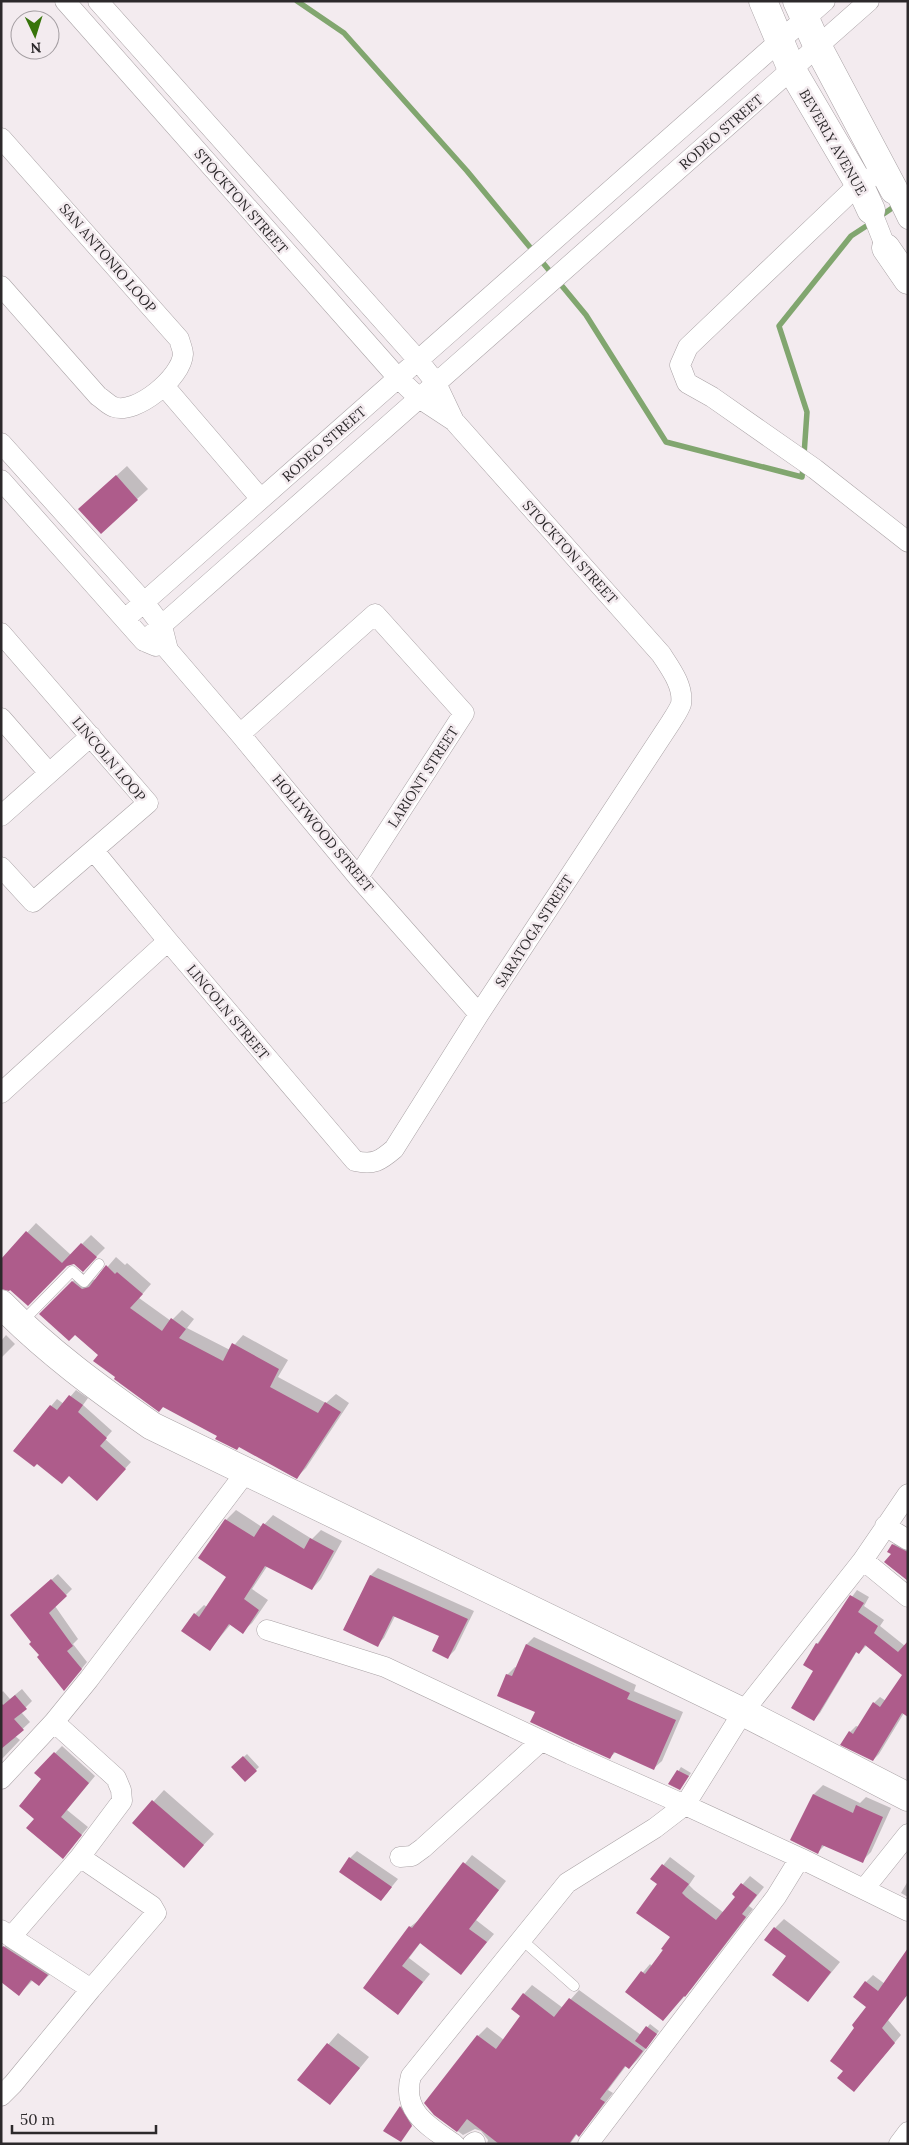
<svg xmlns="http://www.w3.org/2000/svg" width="909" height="2145" font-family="Lora,serif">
  <rect width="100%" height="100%" fill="#f3ebef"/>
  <path fill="#0003" d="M127,466L148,489L101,532L91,499Z
    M36,1223L71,1255L91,1235L105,1248L83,1270L74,1263L67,1265L1,1261Z
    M116,1257L125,1265L127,1263L151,1284L139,1298L171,1321L182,1310L194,1319L187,1328L230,1350L243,1335L288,1360L278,1377L326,1403L336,1394L349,1403L306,1468L297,1477L117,1377L99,1355L75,1334L41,1314L82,1272L92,1280L97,1279Z
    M6,1335L15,1344L1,1358V1341Z
    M76,1390L88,1398L83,1405L112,1431L105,1439L131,1462L103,1493L69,1475L37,1462L14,1450L57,1399L64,1404Z
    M236,1510L262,1527L273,1515L312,1539L321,1530L342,1541L321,1579L312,1589L268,1565L252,1589L268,1600L252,1623L242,1632L231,1624L210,1649L195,1614L204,1605L207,1607L228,1576L200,1558L226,1520Z
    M900,1537L908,1541V1581L892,1554L893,1545Z
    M378,1568L474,1611L455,1650L448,1657L441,1635L395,1616L384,1638L377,1645L344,1629L371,1575Z
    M58,1574L72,1589L55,1606L78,1639L73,1644L87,1662L70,1683L41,1655L18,1610Z
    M857,1590L869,1597L864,1606L884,1620L880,1626L905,1646L904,1713L879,1754L873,1760L850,1732L856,1726L859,1727L874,1703L880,1697L886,1701L903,1674L867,1645L859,1653L857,1651L820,1713L813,1720L817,1644Z
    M534,1637L636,1685L634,1691L683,1712L662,1761L654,1768L616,1752L610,1757L536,1711L507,1675L515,1667L517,1668L527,1644Z
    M22,1689L32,1701L21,1712L30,1722L15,1736L20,1740L1,1760V1693L3,1691L10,1699Z
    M62,1746L95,1776L67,1810L88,1827L69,1850L36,1819L43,1779L36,1773Z
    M247,1754L259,1767L245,1780L233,1767Z
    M681,1767L691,1773L680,1788L670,1784Z
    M823,1785L860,1803L866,1797L891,1808L871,1852L862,1861L825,1845L818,1852L792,1840L814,1794Z
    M164,1790L214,1834L194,1855L134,1823Z
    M357,1851L398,1879L381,1900L350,1858Z
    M472,1855L506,1881L476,1920L494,1934L461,1973L421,1942L409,1958L430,1974L398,2013L365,1988L410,1927L419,1920Z
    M670,1857L695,1876L689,1885L694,1890L724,1913L737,1896L734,1894L750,1876L764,1887L749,1906L753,1909L692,1988L663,2020L626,1992L650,1964L652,1966L672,1936L659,1884L652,1879Z
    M908,1881V1897L901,1893Z
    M784,1919L840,1962L808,2001L775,1928Z
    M15,1936L50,1974L39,1985L33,1980L19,1994L4,1947Z
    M908,1952V1997L906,1996L888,2020L901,2035L861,2083L845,2071L856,2027L868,2007L866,1982L873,1975L885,1984Z
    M532,1985L563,2008L579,1990L641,2035L650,2024L659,2031L638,2059L629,2068L626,2066L608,2090L613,2093L587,2126L579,2135L577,2134L570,2144H487L488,2140L481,2131L475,2129L463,2135L435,2114L478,2036L487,2027L504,2040L522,2016L524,1994Z
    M338,2033L369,2057L330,2104L299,2079Z
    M403,2104L414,2122L401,2140L385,2130Z"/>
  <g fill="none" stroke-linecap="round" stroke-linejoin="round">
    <path stroke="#81a66f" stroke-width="5.5" d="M297,1L344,33L467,171L586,315L666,442L802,477L803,467
      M879,217L898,204
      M804,455L807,412L779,326L851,236L871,223"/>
  </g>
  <path fill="#ae5c8b" d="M116,475L138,500L101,534L78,509Z
    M26,1231L62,1263L81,1243L97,1257L83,1272L74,1264L67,1266L28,1306L10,1290L9,1291L1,1289V1259Z
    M106,1265L115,1274L117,1272L143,1294L130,1308L162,1331L171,1318L186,1329L179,1338L223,1361L232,1343L279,1369L270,1387L318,1413L325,1402L341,1412L297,1479L239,1447L237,1450L215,1439L217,1436L163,1407L159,1412L114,1379L115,1377L93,1361L98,1355L75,1335L69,1341L39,1314L72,1281L82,1289L89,1287Z
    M69,1395L83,1405L78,1412L107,1438L100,1446L126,1469L97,1501L69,1476L62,1484L37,1464L34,1467L13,1451L50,1405L57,1410Z
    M225,1519L254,1537L263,1523L304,1549L310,1538L334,1551L312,1590L265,1566L244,1599L259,1610L243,1634L229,1624L210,1651L181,1631L194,1613L199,1617L226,1577L198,1558Z
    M892,1544L908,1552V1581L884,1562L891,1554L887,1552Z
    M370,1575L468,1619L448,1659L432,1651L439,1636L393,1616L378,1647L343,1630Z
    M51,1579L67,1596L49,1613L73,1646L67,1651L82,1669L64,1691L37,1657L39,1655L29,1644L31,1642L10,1615Z
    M850,1595L864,1603L858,1612L878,1626L874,1633L898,1652L908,1641V1717L902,1713L873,1761L840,1745L849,1731L853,1734L873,1702L880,1707L902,1675L865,1645L859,1654L856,1652L814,1721L791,1708L813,1671L803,1665L816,1643L818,1644Z
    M526,1644L630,1693L627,1699L676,1720L654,1770L614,1752L610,1759L575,1743L530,1722L535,1712L497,1696L506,1674L512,1676Z
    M15,1695L27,1709L14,1719L24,1730L1,1749V1703L3,1705Z
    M54,1752L89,1783L61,1817L82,1835L63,1859L26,1828L34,1819L19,1806L41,1779L34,1773Z
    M243,1756L257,1771L245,1782L231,1767Z
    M677,1770L689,1776L680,1790L668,1784Z
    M813,1794L853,1813L856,1805L883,1817L863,1863L822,1845L818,1854L790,1840Z
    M152,1800L204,1845L184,1868L132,1823Z
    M349,1857L392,1887L381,1901L339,1872Z
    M463,1862L499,1890L469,1929L487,1942L461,1975L420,1943L402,1966L423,1982L398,2015L363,1988L409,1926L412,1928Z
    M662,1864L689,1884L682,1893L686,1897L716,1920L735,1897L732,1894L741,1883L757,1895L742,1914L746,1917L685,1997L684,1996L663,2021L625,1992L641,1971L645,1974L663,1950L661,1949L670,1937L636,1913L657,1884L650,1879Z
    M774,1927L831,1972L808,2002L772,1975L786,1956L764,1940Z
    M3,1946L48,1975L39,1986L31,1980L19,1996L1,1982V1949Z
    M908,1948V1994L882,2028L895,2043L854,2092L837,2078L843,2071L830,2061L854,2028L852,2025L866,2007L853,1997L865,1981L878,1991Z
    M523,1993L554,2017L569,1998L643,2051L629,2069L625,2066L600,2099L605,2102L579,2137L576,2134L569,2144H499L467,2119L457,2132L434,2115L424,2103L477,2035L496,2049L520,2016L511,2009Z
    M646,2026L657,2034L646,2049L635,2041Z
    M327,2043L360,2068L330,2105L297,2080Z
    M400,2106L412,2126L401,2142L383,2131Z"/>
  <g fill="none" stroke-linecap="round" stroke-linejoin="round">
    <g stroke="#a9a2a5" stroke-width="11">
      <path id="lane" d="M22,1322L72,1271L84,1282L99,1264
        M521,1939L574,1986"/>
    </g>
    <g stroke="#a9a2a5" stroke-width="21">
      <path id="street" d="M65,1L398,378L419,398L454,421L661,654C670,668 684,686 681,704C679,710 674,717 671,722L479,1014L394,1149C380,1161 374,1165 355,1161L168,941L94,851
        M98,1L418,360L436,383L454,421
        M1,138L179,339C180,343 183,350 183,354C182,377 136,415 114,407C108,405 103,399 98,396L1,286
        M870,178L859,184L688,347L680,365L687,383L712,397L815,469L908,542
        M894,190L908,219
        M871,210L886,248
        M165,387L261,499
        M1,443L144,602L162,626L168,650L240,734L358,877L479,1014
        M1,480L144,641L156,646
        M125,619L825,1
        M1,633L148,803L33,902L1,867
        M144,641L869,1
        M1,718L49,773
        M240,734L375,614L464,713L358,877
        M1,816L91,736
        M1,1093L168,941
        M908,1494L863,1560L743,1712L685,1805L800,1858L908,1911
        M885,1526L908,1540
        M863,1560L908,1597
        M267,1630L385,1667L570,1754L685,1805L655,1828L567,1883L411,2076C401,2111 428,2126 454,2144
        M1,1779L54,1722L89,1679L246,1472
        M80,1857L152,1906L156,1913L91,1989
        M400,1857L412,1856L423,1848L541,1741
        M864,1889L908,1834
        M1,1930L11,1937L80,1857L122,1801L121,1790L116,1778L54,1722
        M1,2096L13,2084L91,1989L11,1937
        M472,2144L475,2142
        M588,2144L776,1897L800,1858
        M899,2144L908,2132"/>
    </g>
    <g stroke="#a9a2a5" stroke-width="29">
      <path id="secondary" d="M763,1L792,70L859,184L871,210
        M797,1L818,47L894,190
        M886,248L908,280
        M1,1304C47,1351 99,1389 152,1426L743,1712L908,1797"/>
    </g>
    <use href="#lane" stroke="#fff" stroke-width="10"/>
    <use href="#street" stroke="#fff" stroke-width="20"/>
    <use href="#secondary" stroke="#fff" stroke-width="28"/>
  </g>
  <g text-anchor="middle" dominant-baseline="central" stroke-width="5" stroke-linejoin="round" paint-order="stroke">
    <g font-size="14" fill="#2c292b" stroke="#f3ebef">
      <text transform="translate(721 132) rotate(-41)">RODEO STREET</text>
      <text transform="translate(833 142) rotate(60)">BEVERLY AVENUE</text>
      <text transform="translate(241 201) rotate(49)">STOCKTON STREET</text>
      <text transform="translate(108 258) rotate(49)">SAN ANTONIO LOOP</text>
      <text transform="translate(324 444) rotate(-41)">RODEO STREET</text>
      <text transform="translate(570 552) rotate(48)">STOCKTON STREET</text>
      <text transform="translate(109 759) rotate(50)">LINCOLN LOOP</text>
      <text transform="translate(423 777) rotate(-57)">LARIONT STREET</text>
      <text transform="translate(323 833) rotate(50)">HOLLYWOOD STREET</text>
      <text transform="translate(534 931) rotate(-57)">SARATOGA STREET</text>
      <text transform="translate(228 1012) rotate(50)">LINCOLN STREET</text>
    </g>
  </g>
  <rect width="909" height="2145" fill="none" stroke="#2c292b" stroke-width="5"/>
  <g transform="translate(35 35) rotate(176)"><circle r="24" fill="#f3ebef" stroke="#a39da1"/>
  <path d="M0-4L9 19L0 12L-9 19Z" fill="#37740a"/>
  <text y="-8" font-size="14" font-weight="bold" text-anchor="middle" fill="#2c292b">N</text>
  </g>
  <path d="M12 2125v8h144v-8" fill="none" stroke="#2c292b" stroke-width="2.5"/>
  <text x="20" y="2125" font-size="15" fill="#2c292b" stroke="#f3ebef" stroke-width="4" paint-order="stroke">50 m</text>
</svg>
